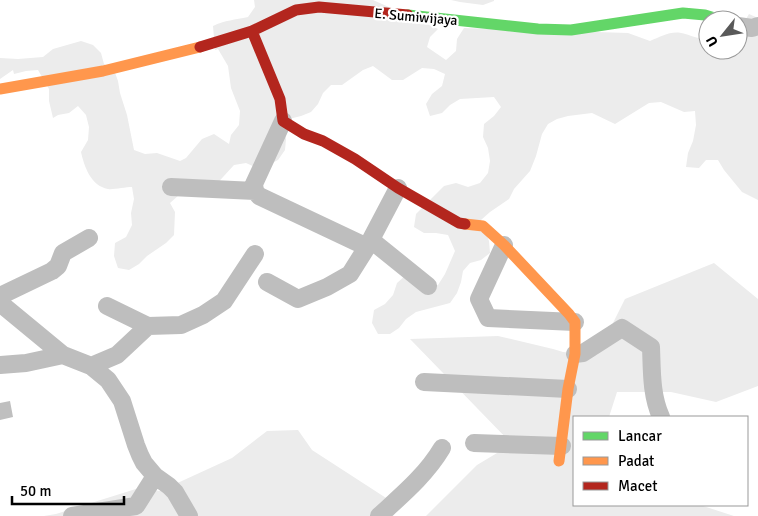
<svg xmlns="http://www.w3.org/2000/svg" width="758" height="516" font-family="Signika,sans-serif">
  <rect width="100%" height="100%" fill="#fff"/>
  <path fill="#ececec" d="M254,0H373L438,29L430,37L427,47L446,60L456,51L457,39L464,28L628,33L650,41C660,37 670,31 681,33C690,34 698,41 708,37V50H738V27H741L749,14L758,18V200L742,192L724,170L718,160H706L699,168L686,167L688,153L693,141L696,125L695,111L684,112L661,102L649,103L615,124L592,113L568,116L557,119L548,124L542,134L536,156L530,171L514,189L509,199L490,212L481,220L489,241L490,253L481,260L470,263L463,271L461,282L457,293L450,303L416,312L406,319L399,328L390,334H378L372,323L374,310L385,304L393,295L397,283L406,275L426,289L438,285L445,274L455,251L448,235L436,233H424L414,227L416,214L444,186L456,183L468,187L480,183L488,173L490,161L488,148L483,137L484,124L494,116L501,107L494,97L460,99L450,105L442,113L430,116L426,104L432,94L442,86L445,74L434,69L422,68L403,80H392L373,66L363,70L342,85H331L323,93L318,104L311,112L301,116L289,119L283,128L286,139L285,150L278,160L268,165L257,168L246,163L234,165L212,189L179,195L170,203L175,212L174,235L166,243L147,256L139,264L129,270L118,268L114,256L115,243L126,237L132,225L131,213L134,199L132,187C125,187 113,190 108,189C91,186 84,166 81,152L88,140L89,127L86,115L78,106L69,113L58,115L53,118L49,101V89L38,70L26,71L14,74L13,70L0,79V58L18,59L43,57L53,49L81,41L93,45L101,53L104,64L114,70L118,81L120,93L127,115L134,150L145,154L157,153L180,161L186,158L202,139L214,134L229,144L231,135L239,125L240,111L231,88L228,66L218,49L215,50L213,26C225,20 235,20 248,17L255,7Z
    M451,0H494V1L483,5L460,2Z
    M714,263L758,299V386L716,402L671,392H617L609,417H574V505H700L734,516H426L477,465L512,444L410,339L498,336L553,349L563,352L597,355L625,299Z
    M298,430L312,450L400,507L393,516H44L56,514L139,488L160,491L232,458L267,431Z"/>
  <path fill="#bfbfbf" d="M10,401L13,417L0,420V403Z"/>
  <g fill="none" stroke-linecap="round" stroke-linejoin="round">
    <path stroke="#bebebe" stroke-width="18" d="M738,26L752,28L758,26
      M283,121L254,184L255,191L259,196L367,247L398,188
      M171,187L255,191
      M371,240L428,286
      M504,245L479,299L488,318L575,322
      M267,282L298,299L327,287L350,274L367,247
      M0,296L52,271L58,266L63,253L89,238
      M0,303L63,355L91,366L108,380L122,401L136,445L140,455L144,463L155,476L169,486L175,492L189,516
      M107,306L148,326
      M575,354L583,353L622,328L651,347C652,371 651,395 661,417
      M0,365L26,363L63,355
      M91,366L117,355L148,326L181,325L203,315L224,301L255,254
      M424,382L568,389
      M474,443L562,446
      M72,516L136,506L155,476
      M379,516C402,495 426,475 442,448"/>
    <path stroke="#63d668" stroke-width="11" d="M408,15L538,29L571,30L683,13L705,15L721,20"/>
    <path stroke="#ff974d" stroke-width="11" d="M0,89L103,71L200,47
      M465,224L483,226L504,245L569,314L575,322V354L568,389L559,461"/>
    <path stroke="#b3261e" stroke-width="11" d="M252,31L280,99L283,121L304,134L323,141L355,159L398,188L459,223L465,224
      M200,47L252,31L296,10L319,7L408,15"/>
  </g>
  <g text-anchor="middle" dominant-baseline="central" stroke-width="4.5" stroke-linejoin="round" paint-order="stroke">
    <g font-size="14" fill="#000" stroke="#fff">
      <text transform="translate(416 17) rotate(5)">E. Sumiwijaya</text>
    </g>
  </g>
  <rect x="573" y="416" width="175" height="90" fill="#ffffff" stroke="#999999"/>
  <rect x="583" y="432" width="25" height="8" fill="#63d668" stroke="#999999"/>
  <text x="618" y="441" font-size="15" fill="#000000">Lancar</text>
  <rect x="583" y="457" width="25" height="8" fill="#ff974d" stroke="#999999"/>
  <text x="618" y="466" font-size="15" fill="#000000">Padat</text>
  <rect x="583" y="482" width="25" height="8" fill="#b3261e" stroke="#999999"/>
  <text x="618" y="491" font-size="15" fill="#000000">Macet</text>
  <g transform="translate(723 35) rotate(240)"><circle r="24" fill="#ffffff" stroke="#999999"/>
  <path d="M0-4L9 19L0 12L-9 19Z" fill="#595959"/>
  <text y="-8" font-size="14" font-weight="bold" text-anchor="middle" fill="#000000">U</text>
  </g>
  <path d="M12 496v8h112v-8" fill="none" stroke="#000000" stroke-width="2.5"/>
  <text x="20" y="496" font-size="15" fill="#000000" stroke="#ffffff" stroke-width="4" paint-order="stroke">50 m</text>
</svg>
